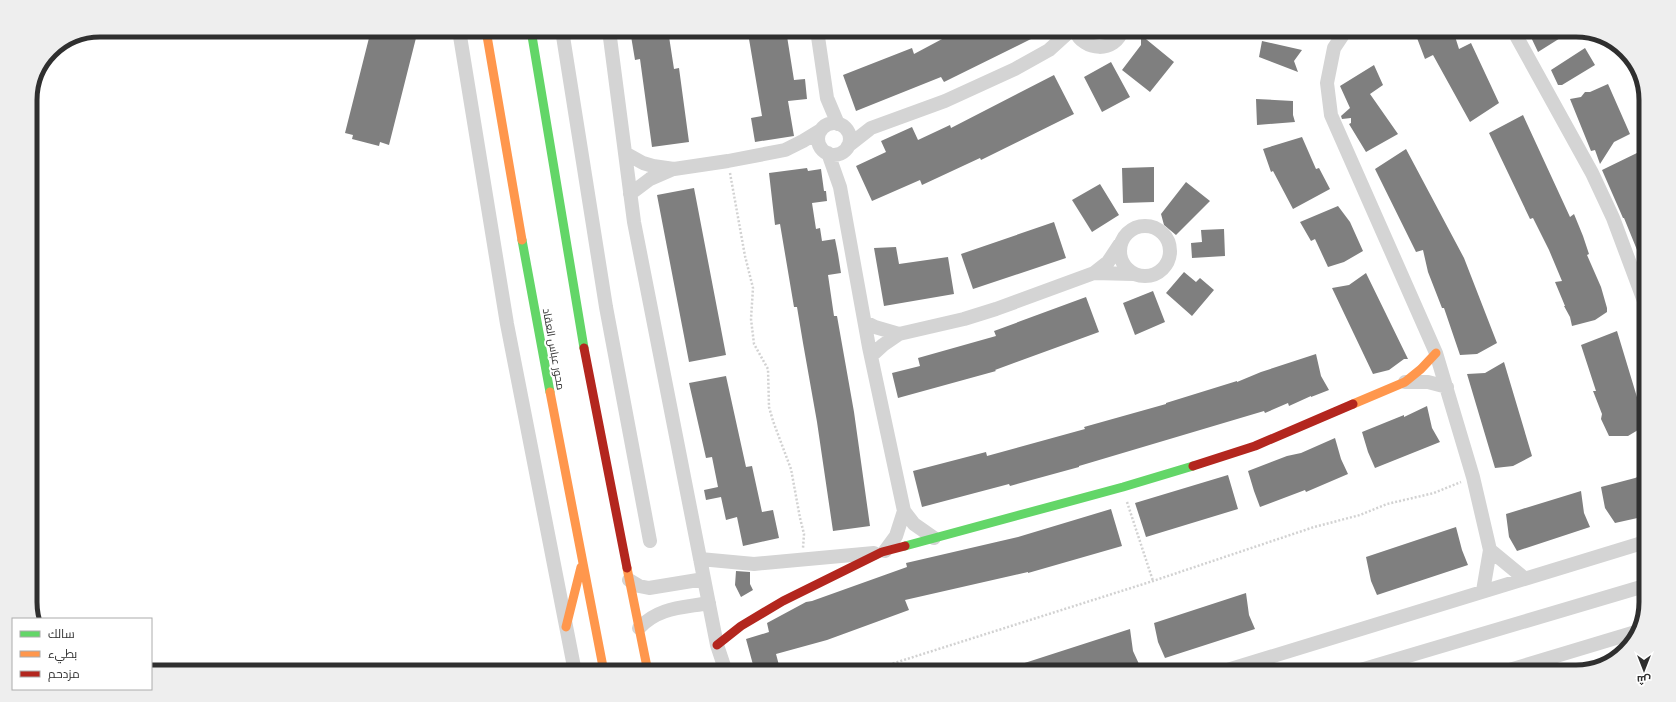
<svg xmlns="http://www.w3.org/2000/svg" width="1676" height="702" font-family="Ubuntu,Cairo,sans-serif">
  <rect width="100%" height="100%" fill="#fff"/>
  <path fill="#7f7f7f" d="M371,30H418L389,145L380,142L379,146L352,139L353,135L345,133Z
    M630,30H668L674,69L679,68L689,142L652,147L640,59L635,60Z
    M764,30H786L794,80L805,79L807,99L788,101L794,136L755,142L751,118L762,116L748,33Z
    M959,30H1029L1033,38L944,82L941,77L856,111L843,75L912,48L914,54Z
    M1432,30H1453L1459,49L1471,43L1499,103L1470,122L1433,55L1425,59L1417,38Z
    M1536,30H1573L1538,52L1529,33Z
    M1141,35L1174,62L1150,92L1122,70L1141,45Z
    M1262,41L1302,50L1294,61L1298,72L1259,57Z
    M1585,48L1595,65L1562,85H1558L1551,70Z
    M1111,62L1130,97L1102,112L1084,77Z
    M1374,65L1383,85L1370,94L1398,134L1366,152L1349,124L1351,123V118L1342,119L1341,116L1350,108L1340,86Z
    M1054,75L1074,114L981,160L980,158L922,185L920,180L872,201L856,166L886,152L881,141L912,127L918,140L950,125L951,128Z
    M1608,84L1630,134L1614,142L1600,164L1595,150L1591,151L1570,99L1581,97L1585,92H1590Z
    M1256,99L1293,101V115L1295,122L1257,125Z
    M1523,115L1570,217L1574,214L1583,236L1589,254L1587,255L1601,287L1607,308V312L1595,320L1572,326L1570,317L1564,306H1565L1555,282L1562,281L1549,250L1533,218L1530,219L1489,133Z
    M1302,137L1316,169L1319,168L1330,189L1293,209L1273,171L1271,172L1263,149Z
    M1406,149L1464,258L1497,343L1477,354L1460,355L1444,308H1442L1428,272L1423,250L1416,252L1375,169Z
    M1639,152L1645,165L1644,267L1624,218H1623L1602,170Z
    M1154,167V202L1123,203L1122,168Z
    M807,168L808,171L821,169L824,191H826L827,201L812,203L816,229L820,228L822,241L835,239L838,254L841,273L828,275L834,316H837L854,412L870,526L833,531L817,422L803,343L797,307H794L780,224L775,225L769,173Z
    M1186,182L1210,201L1176,235L1164,225L1161,214Z
    M1100,184L1119,215L1092,232L1072,200Z
    M694,188L726,355L689,362L657,195Z
    M1338,206L1350,222L1363,251L1344,262L1328,267L1315,239L1311,241L1300,222Z
    M1054,222L1066,258L973,289L961,254Z
    M1224,229L1225,256L1192,258L1191,243L1202,242L1201,230Z
    M896,247L899,264L948,257L954,294L884,306L874,248Z
    M1184,272L1196,282L1200,278L1214,290L1192,316L1166,293Z
    M1366,273L1408,359H1404L1389,370L1373,374L1332,288L1349,285Z
    M1153,291L1165,322L1135,335L1123,303Z
    M1086,297L1099,332L995,370L996,371L898,398L892,373L920,366L918,358L996,336L994,331Z
    M1617,331L1643,417V427L1628,436H1609L1601,419L1602,414L1593,391H1596L1581,345Z
    M1316,354L1321,376L1329,390L1311,397V396L1289,406L1288,403L1265,413L1264,411L1079,466V467L1010,486L1009,484L922,507L913,471L986,452L987,456L1085,429L1084,427L1166,404V403L1237,381V382L1261,372Z
    M1504,362L1532,456L1513,466L1495,468L1467,374L1485,373Z
    M726,376L746,467L752,466L762,512L773,510L779,538L743,546L737,517L726,520L721,497L706,500L704,490L718,487L712,457L706,458L689,383Z
    M1427,406L1432,428L1440,442L1375,468L1368,452L1362,432L1404,415V417Z
    M1335,438L1341,459L1348,474L1306,492L1305,490L1260,507L1254,491L1248,471L1287,456L1301,453Z
    M1228,475L1238,509L1146,537L1135,503Z
    M1642,475V517L1615,523L1605,508L1601,487L1635,478Z
    M1581,491L1584,513L1590,527L1517,551L1509,537L1506,514Z
    M1111,509L1122,546L1028,573V572L905,600L909,610L827,640L776,654L780,669L769,672H755L746,639L769,632L767,623L806,602L812,601L907,567L906,563L1018,537Z
    M1456,527L1462,550L1468,565L1377,595L1371,581L1366,557Z
    M736,571L750,572V584L753,590L741,597L735,585Z
    M1246,593L1249,615L1255,629L1165,658L1158,642L1154,623Z
    M1130,629L1133,651L1139,664L1116,672H1004L1003,670Z"/>
  <g fill="none" stroke-linecap="round" stroke-linejoin="round">
    <path stroke="#d2d2d2" stroke-width="2.5" stroke-dasharray="2 2" stroke-linecap="butt" d="M730,173L745,256L753,288L751,319L754,344L768,369L769,407L773,421L791,469L800,518L804,534L803,548
      M1127,502L1153,581
      M866,672L1153,581L1314,527L1360,515L1387,504L1434,493L1461,482"/>
    <path stroke="#d4d4d4" stroke-width="14" d="M459,30L507,324L575,672
      M562,30L606,307L650,541
      M609,30L634,222L717,645L726,672
      M817,30L827,98L838,124
      M1075,30C1083,52 1116,53 1122,30
      M1346,30L1334,48L1327,83L1331,115L1436,353L1473,477L1490,550L1483,591
      M1513,30L1592,173L1613,218L1644,301
      M818 139a16 16 0 1 1 32 0a16 16 0 1 1-32 0Z
      M848,146L871,128L945,101L1015,69L1049,50L1071,30
      M625,153L643,163L653,166L674,169L728,161L785,150L803,141L821,130
      M828,153L840,187L869,347L904,511L896,536L885,551
      M630,194L650,179L673,169
      M1120 251a25 25 0 1 1 50 0a25 25 0 1 1-50 0Z
      M1094,273L1134,274
      M865,322L875,327L899,334
      M871,356L883,345L899,334L964,319L996,309L1094,273L1108,262L1120,244
      M1405,382H1428L1447,387
      M904,511L914,524L934,538
      M1490,550L1524,578
      M700,559L754,564L874,553
      M629,580L639,586L649,588L704,579
      M639,628C659,607 682,608 709,603
      M1221,672L1642,543
      M1354,672L1641,587
      M1503,672L1639,631"/>
    <path stroke="#63d668" stroke-width="9" d="M531,30L584,348
      M522,240L550,392
      M905,546L1123,487L1193,466"/>
    <path stroke="#ff974d" stroke-width="9" d="M486,30L522,240
      M550,392L604,672
      M1353,404L1405,382L1421,369L1436,353
      M627,568L648,672
      M566,627L581,567"/>
    <path stroke="#b3261e" stroke-width="9" d="M584,348L627,568
      M1193,466L1255,446L1353,404
      M717,645L741,626L783,601L882,552L905,546"/>
  </g>
  <g text-anchor="middle" dominant-baseline="central" stroke-width="4" stroke-linejoin="round" paint-order="stroke">
    <g font-size="11" fill="#2f2f2f" stroke="#fff">
      <text transform="translate(554 349) rotate(80)">محور عباس العقاد</text>
    </g>
  </g>
  <path d="M0 0H1676V702H0ZM100 37H1576A63 63 0 0 1 1639 100V602A63 63 0 0 1 1576 665H100A63 63 0 0 1 37 602V100A63 63 0 0 1 100 37Z" fill="#eee" fill-rule="evenodd"/>
  <path fill="none" stroke="#2f2f2f" stroke-width="5" d="M100 37H1576A63 63 0 0 1 1639 100V602A63 63 0 0 1 1576 665H100A63 63 0 0 1 37 602V100A63 63 0 0 1 100 37Z"/>
  <rect x="12" y="618" width="140" height="72" fill="#ffffff" stroke="#acacac"/>
  <rect x="20" y="631" width="20" height="6" fill="#63d668" stroke="#acacac"/>
  <text x="48" y="638" font-size="12" fill="#2f2f2f">سالك</text>
  <rect x="20" y="651" width="20" height="6" fill="#ff974d" stroke="#acacac"/>
  <text x="48" y="658" font-size="12" fill="#2f2f2f">بطيء</text>
  <rect x="20" y="671" width="20" height="6" fill="#b3261e" stroke="#acacac"/>
  <text x="48" y="678" font-size="12" fill="#2f2f2f">مزدحم</text>
  <g transform="translate(1644 670) rotate(180)" stroke="#ffffff" stroke-width="3" paint-order="stroke">
  <path d="M0-3L7 15L0 10L-7 15Z" fill="#2f2f2f"/>
  <text y="-6" font-size="11" font-weight="bold" text-anchor="middle" fill="#2f2f2f">ش</text>
  </g>
</svg>
